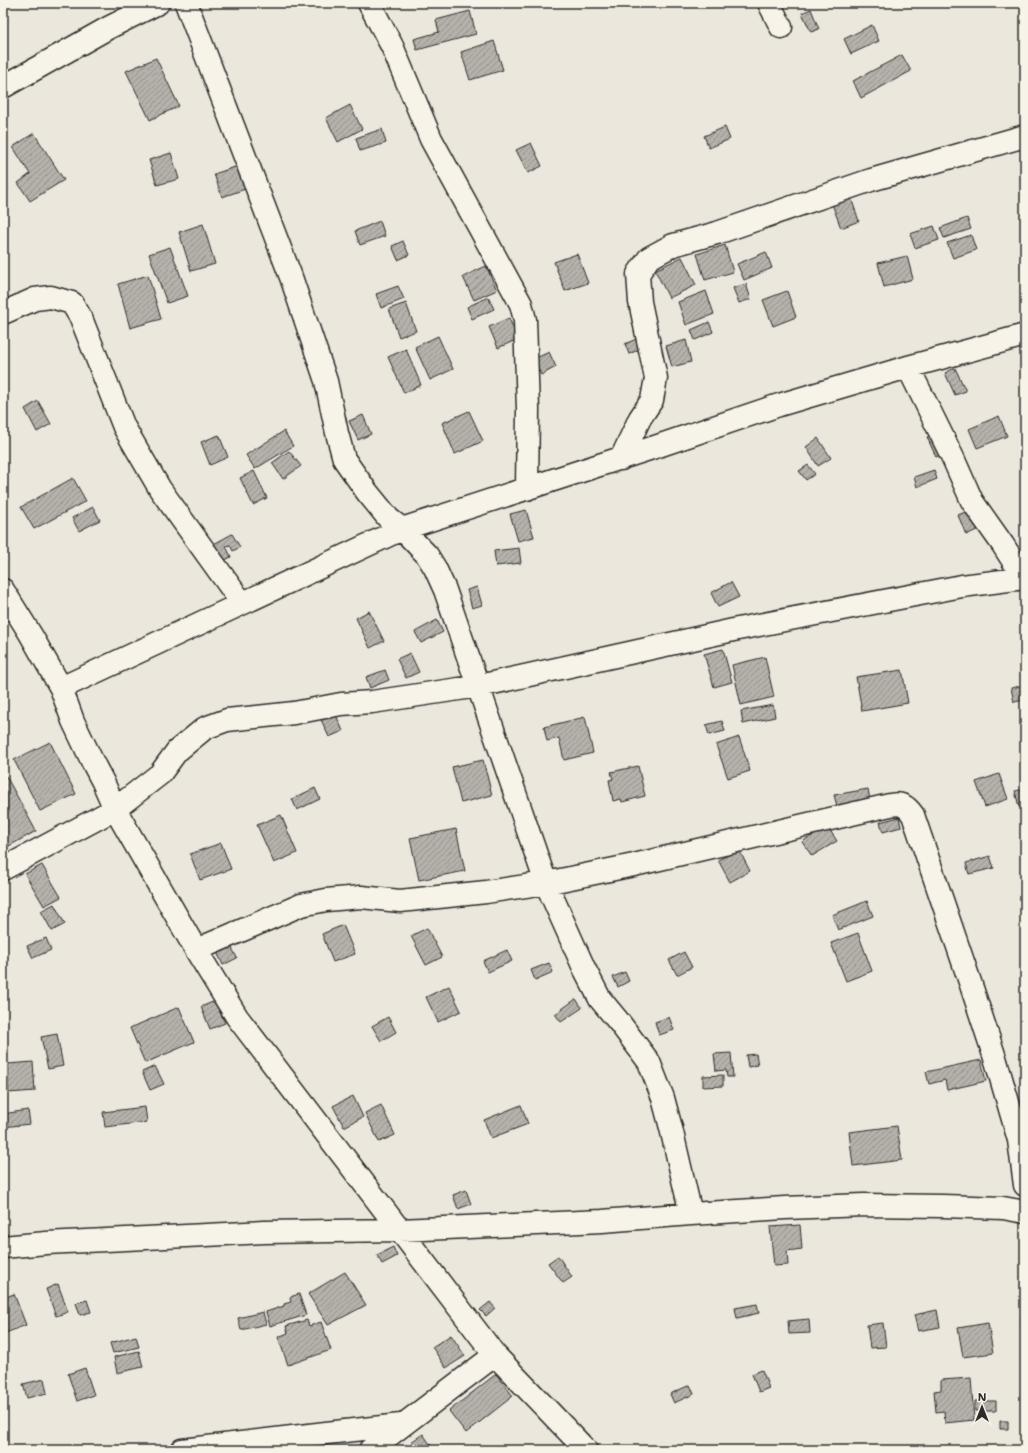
<svg xmlns="http://www.w3.org/2000/svg" width="1028" height="1453" font-family="'Shantell Sans',sans-serif">
  <defs>
    <pattern id="building-hatch" width="6" height="6" patternUnits="userSpaceOnUse"><rect width="6" height="6" fill="#b5b2ab"/><path d="M-1 1l2-2M0 6l6-6M5 7l2-2" fill="none" stroke="#93918b"/></pattern>
  </defs>
  <rect width="100%" height="100%" fill="#ebe7dd"/>
  <filter id="ink" filterUnits="userSpaceOnUse"><feTurbulence type="fractalNoise" baseFrequency=".025" numOctaves="2"/><feDisplacementMap in="SourceGraphic" scale="8" xChannelSelector="R" yChannelSelector="G"/><feConvolveMatrix kernelMatrix="1 2 1 2 8 2 1 2 1" color-interpolation-filters="sRGB"/></filter>
  <g filter="url(#ink)">
    <path fill="url(#building-hatch)" stroke="#2b2b2b" d="M811,9L819,29L811,32L802,13Z
      M470,11L476,34L417,50L414,39L439,32L436,20Z
      M872,25L879,41L851,54L844,39Z
      M494,41L503,70L470,80L461,52Z
      M902,55L911,71L861,98L853,81Z
      M156,58L179,106L150,120L126,71Z
      M350,105L362,129L338,142L326,118Z
      M725,127L730,139L709,148L704,136Z
      M382,129L386,143L360,151L356,138Z
      M34,133L64,180L30,201L18,183L30,174L13,147Z
      M531,143L542,166L528,173L516,150Z
      M171,153L179,179L157,185L149,160Z
      M244,164L251,187L222,197L214,174Z
      M851,198L859,221L841,228L832,204Z
      M967,218L971,229L944,238L940,228Z
      M380,221L385,236L360,245L355,231Z
      M203,224L215,264L191,271L179,232Z
      M934,226L939,240L915,248L910,234Z
      M971,235L976,250L953,258L947,243Z
      M403,241L409,255L398,260L392,246Z
      M725,245L733,272L705,280L697,254Z
      M170,247L188,296L167,303L149,254Z
      M766,252L772,268L744,280L737,264Z
      M577,254L588,283L565,291L554,262Z
      M907,256L913,279L884,287L878,263Z
      M682,257L696,285L669,298L655,270Z
      M486,266L497,290L474,300L463,277Z
      M148,275L161,319L130,328L118,284Z
      M746,284L751,299L739,303L733,288Z
      M398,286L404,299L381,308L376,294Z
      M706,291L714,314L686,325L678,302Z
      M787,291L796,317L773,326L763,300Z
      M488,297L494,309L472,319L467,307Z
      M406,303L416,331L399,337L389,309Z
      M509,318L518,339L498,348L489,327Z
      M709,322L713,332L695,340L691,330Z
      M438,336L453,369L430,380L415,347Z
      M643,336L647,346L629,354L625,344Z
      M686,340L691,362L672,367L666,346Z
      M406,349L421,385L404,393L388,357Z
      M549,352L556,367L541,375L534,359Z
      M955,368L966,391L955,395L945,373Z
      M38,401L51,424L37,432L25,409Z
      M469,411L483,441L455,454L442,423Z
      M363,415L371,434L358,440L349,421Z
      M999,416L1007,436L977,448L969,429Z
      M284,431L293,446L255,469L246,455Z
      M938,432L947,452L936,457L927,437Z
      M219,435L228,457L210,465L201,442Z
      M818,438L831,458L818,466L806,447Z
      M289,451L301,466L283,479L272,463Z
      M808,465L815,474L806,480L799,471Z
      M934,470L937,479L917,487L914,477Z
      M254,471L267,498L253,505L240,478Z
      M73,478L86,501L34,529L21,507Z
      M93,507L100,520L79,531L72,518Z
      M973,509L981,528L966,535L958,515Z
      M526,510L534,537L518,541L510,514Z
      M232,534L240,547L233,551L230,545L226,546L231,557L221,562L212,545Z
      M519,548L521,563L496,566L494,551Z
      M731,582L739,597L718,607L711,593Z
      M477,587L482,605L472,608L467,590Z
      M369,611L384,641L370,648L356,618Z
      M437,620L443,632L421,643L415,632Z
      M723,649L732,682L714,687L704,654Z
      M410,653L419,672L406,678L397,659Z
      M765,657L774,697L741,705L732,665Z
      M385,670L389,680L370,688L366,677Z
      M902,670L908,703L862,711L856,677Z
      M1025,685V700L1014,702L1011,688Z
      M773,705L775,717L743,724L741,711Z
      M332,706L343,731L329,737L318,713Z
      M585,717L593,753L564,760L559,738L547,741L544,727Z
      M722,721L725,731L709,735L706,725Z
      M739,737L750,771L728,778L716,745Z
      M50,742L76,794L40,811L14,760Z
      M483,760L492,795L461,803L452,767Z
      M638,766L645,796L622,802L621,799L613,801L609,780L613,779L611,772Z
      M999,774L1008,799L985,807L976,782Z
      M6,776L36,831L9,846L3,835V777Z
      M315,788L320,799L297,810L292,799Z
      M868,789L870,800L837,806L834,795Z
      M1025,789V806L1019,807L1015,791Z
      M281,815L297,853L274,863L257,825Z
      M899,817L901,827L883,832L880,822Z
      M827,826L837,841L812,856L802,842Z
      M456,829L465,871L419,880L410,838Z
      M221,843L231,869L200,880L190,854Z
      M739,850L750,871L730,882L718,860Z
      M990,856L994,868L969,874L966,863Z
      M42,865L61,897L44,906L25,874Z
      M867,901L873,916L838,930L832,915Z
      M54,904L65,924L52,931L41,911Z
      M343,925L355,954L333,962L322,934Z
      M427,928L442,957L426,965L411,936Z
      M858,933L872,971L846,981L831,943Z
      M46,938L51,950L33,958L27,946Z
      M231,946L237,958L223,965L217,952Z
      M507,950L512,961L488,972L483,961Z
      M684,952L692,967L677,975L669,960Z
      M549,963L553,972L535,980L531,970Z
      M625,972L629,981L618,987L613,977Z
      M449,986L461,1011L438,1022L426,997Z
      M576,999L582,1008L561,1022L555,1014Z
      M215,1001L225,1023L210,1029L201,1007Z
      M179,1007L194,1042L145,1063L130,1028Z
      M388,1017L396,1032L381,1041L372,1026Z
      M669,1017L674,1030L659,1035L655,1022Z
      M57,1034L63,1066L48,1069L41,1037Z
      M731,1053L733,1077H727L726,1070L716,1071L714,1054Z
      M756,1054L758,1065L748,1067L746,1055Z
      M981,1060L986,1081L947,1090L945,1080L929,1084L926,1072Z
      M33,1062L35,1091L8,1093L7,1064Z
      M155,1066L164,1084L150,1090L142,1072Z
      M723,1075V1086L703,1087V1076Z
      M353,1096L363,1117L344,1127L333,1106Z
      M381,1105L395,1135L379,1142L365,1113Z
      M521,1105L528,1124L491,1138L484,1120Z
      M145,1107L147,1122L105,1127L103,1112Z
      M28,1110L30,1124L3,1127V1114Z
      M897,1126L902,1160L853,1166L849,1132Z
      M466,1190L471,1204L458,1209L453,1195Z
      M800,1225L802,1249L787,1251L788,1265L774,1266L770,1227Z
      M393,1247L397,1256L382,1264L377,1255Z
      M558,1256L572,1277L563,1283L548,1263Z
      M345,1272L366,1305L328,1325L308,1294Z
      M58,1284L68,1312L56,1316L46,1289Z
      M14,1294L26,1325L3,1334V1298Z
      M299,1294L306,1315L270,1326L266,1312L284,1306V1304L291,1302L290,1297Z
      M87,1300L91,1312L80,1315L76,1303Z
      M490,1302L495,1308L486,1316L480,1310Z
      M757,1304L759,1313L737,1318L735,1308Z
      M937,1310L940,1327L918,1331L914,1315Z
      M263,1312L266,1324L241,1330L238,1318Z
      M1021,1316L1025,1317V1327H1021Z
      M809,1319L810,1333L789,1334L788,1321Z
      M307,1320L309,1326L321,1322L331,1350L288,1365L278,1337L288,1333L286,1326Z
      M883,1323L886,1347L870,1348L867,1325Z
      M988,1323L993,1353L963,1357L958,1328Z
      M451,1335L465,1356L446,1368L432,1347Z
      M136,1336L139,1347L113,1353L110,1343Z
      M139,1351L143,1367L117,1373L114,1357Z
      M85,1368L94,1395L77,1401L68,1374Z
      M762,1370L769,1388L759,1392L752,1374Z
      M496,1374L513,1396L466,1433L449,1411Z
      M971,1378L974,1420L945,1423L944,1411L936,1412L934,1391L941,1390V1380Z
      M44,1379L47,1393L27,1398L23,1384Z
      M690,1385L694,1394L674,1403L670,1394Z
      M975,1401H996V1411H975Z
      M1000,1421H1008V1429H1000Z
      M423,1434L434,1450H416L411,1442Z"/>
    <g fill="none" stroke-linecap="round" stroke-linejoin="round">
      <g stroke="#2b2b2b" stroke-width="25">
        <path id="minor" d="M186,3L291,277L326,381L337,433L344,459L367,492L389,519L402,529L427,555L435,568L445,590L546,883L584,968L600,999L619,1022L649,1062L663,1098L671,1128L691,1214
          M369,3L392,46L431,139L521,304L525,320L528,409L527,489
          M769,3L781,27
          M3,87L108,28L158,3
          M3,313L35,299L51,297L72,303L81,318L124,427L160,489L242,603
          M908,367L953,458L972,501L1003,545L1024,578
          M621,459L640,418L652,400L656,378L640,302L638,274L649,258L673,245L717,233L871,180L1025,136
          M3,590L31,635L61,688L73,721L93,763L103,782L115,809L196,950L237,1017L495,1355L586,1450
          M61,688L402,529L655,447L779,405L908,367L1025,335
          M3,869L115,809L160,774L177,751L205,728L227,720L294,713L341,704L372,702L479,686L738,629L962,586L1025,578
          M196,950L301,905L326,900L361,897L400,901L486,892L546,883L634,865L890,805C901,803 906,805 913,815L971,985L996,1061L1019,1140L1025,1185
          M3,1247L46,1243L264,1232L400,1230L602,1221L691,1214L785,1208L864,1205L943,1206L1003,1208L1025,1212
          M182,1450L326,1433L401,1425
          M370,1450L495,1355"/>
      </g>
      <use href="#minor" stroke="#f7f3e8" stroke-width="22"/>
    </g>
  </g>
  <rect width="1028" height="1453" fill="none" stroke="#f7f3e8" stroke-width="16"/>
  <rect x="8" y="8" width="1012" height="1437" fill="none" stroke="#2b2b2b" stroke-width="1.5" filter="url(#ink)"/>
  <g transform="translate(982 1407)" stroke="#f7f3e8" stroke-width="3" paint-order="stroke">
  <path d="M0-3L7 15L0 10L-7 15Z" fill="#2b2b2b"/>
  <text y="-6" font-size="11" font-weight="bold" text-anchor="middle" fill="#2b2b2b">N</text>
  </g>
</svg>
